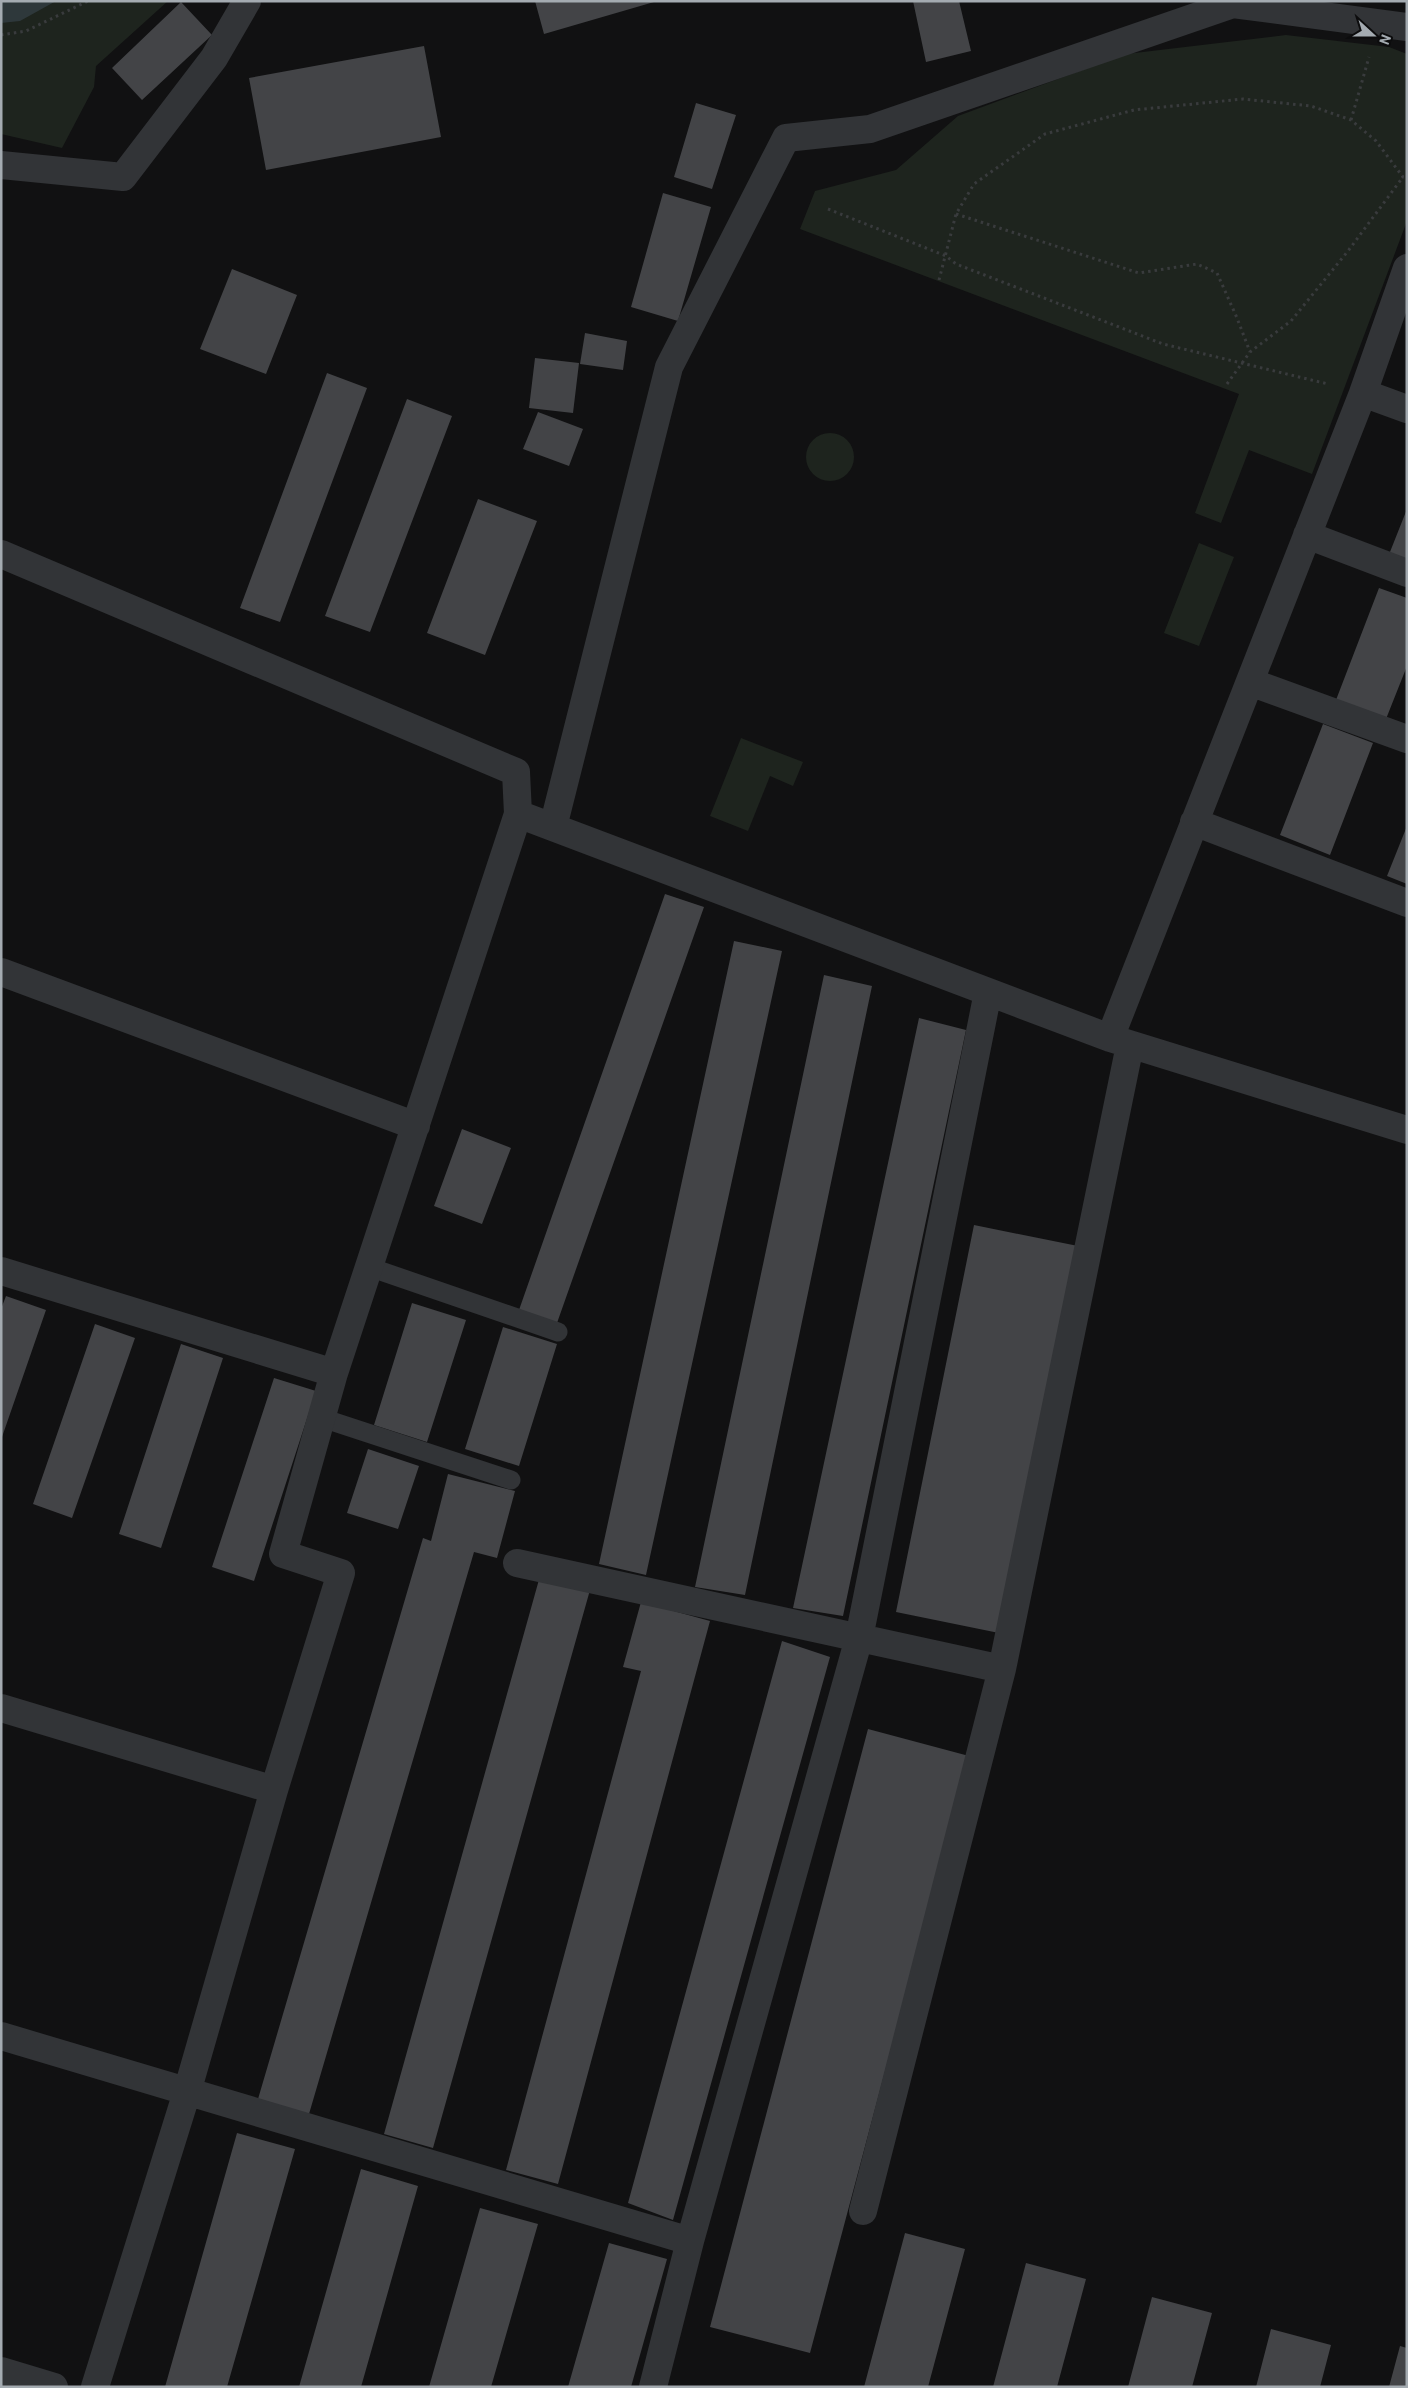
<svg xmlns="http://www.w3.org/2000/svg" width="1408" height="2388" font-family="Barlow,sans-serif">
  <rect width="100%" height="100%" fill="#111112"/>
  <path fill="#1e241e" d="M1,1H168L96,66L94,87L62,148L1,134Z
    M1286,35L1389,47L1407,54V221L1312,474L1249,450L1221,523L1195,513L1239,394L800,229L815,191L896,170L958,116L1126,54Z
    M806 457a24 24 0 1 1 48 0a24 24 0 1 1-48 0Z
    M1199,543L1234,557L1199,646L1164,633Z
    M741,738L803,762L793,786L770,776L748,831L710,816Z"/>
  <path fill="#2e383b" d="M1,1H56L20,21L1,23Z"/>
  <path fill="#434447" d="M535,1H654V2L544,34Z
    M913,1H959L971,51L926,62Z
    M181,2L212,35L142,100L112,68Z
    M424,46L441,137L266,170L249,78Z
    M696,103L736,115L712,189L674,177Z
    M663,193L711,207L678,321L631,307Z
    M232,269L297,295L266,374L200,349Z
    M585,333L627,341L623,370L580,364Z
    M535,358L579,363L573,413L529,408Z
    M327,373L367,388L280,622L240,608Z
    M407,399L452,416L370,632L325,616Z
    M538,412L583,429L569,466L523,449Z
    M478,499L537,521L485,655L427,633Z
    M1407,509V565L1388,557Z
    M1379,588L1407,598V666L1386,719L1336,700Z
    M1323,724L1373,743L1330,855L1280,835Z
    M1407,826V884L1387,876Z
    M665,894L704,907L557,1323L519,1310Z
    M734,941L782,951L646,1575L599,1564Z
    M824,975L872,986L745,1595L695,1587Z
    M919,1018L966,1030L843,1616L793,1608Z
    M462,1129L511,1148L482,1224L434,1206Z
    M974,1225L1078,1246L999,1633L896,1612Z
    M6,1296L46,1310L2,1437L1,1309Z
    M412,1303L466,1320L427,1442L374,1425Z
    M95,1324L135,1338L72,1518L33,1504Z
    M503,1327L557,1344L519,1466L465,1449Z
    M181,1344L223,1358L161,1548L119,1534Z
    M274,1378L316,1391L254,1581L212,1567Z
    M368,1449L419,1466L398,1529L347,1513Z
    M448,1474L515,1491L497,1558L474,1552L309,2114L258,2099L423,1538L431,1541Z
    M540,1576L590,1590L433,2148L384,2134Z
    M641,1602L710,1621L558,2184L506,2170L641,1671L623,1667Z
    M782,1641L830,1657L673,2220L628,2203Z
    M868,1729L969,1756L810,2353L710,2327Z
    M237,2133L295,2149L227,2387H165Z
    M361,2169L418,2186L361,2387H299Z
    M480,2208L538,2224L491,2387H429Z
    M905,2233L965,2249L928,2387H864Z
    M609,2243L667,2259L631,2387H568Z
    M1026,2263L1086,2279L1057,2387H993Z
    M1152,2297L1212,2313L1192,2387H1128Z
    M1271,2329L1331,2345L1320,2387H1256Z
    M1400,2346L1407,2348V2387H1389Z"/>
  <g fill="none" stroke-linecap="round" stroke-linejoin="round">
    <path stroke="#393b3d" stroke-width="3" stroke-dasharray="2.5 4" stroke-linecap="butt" d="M1,35L26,31L88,1
      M1351,120L1369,57
      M828,209L946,256L956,264L1163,344L1328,384
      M956,214L1139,273L1197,264L1217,273L1237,318L1250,352
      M939,280L956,214L974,184L1045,134L1134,110L1243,99L1311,106L1351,120L1376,141L1403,177L1407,178
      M1227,384L1250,352L1291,321L1348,251L1403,177"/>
    <path stroke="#323437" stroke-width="19" d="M369,1267L558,1332
      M322,1418L511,1480"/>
    <path stroke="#323437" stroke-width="28" d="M1,165L123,177L214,58L247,1
      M1407,268L1363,393L1407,409
      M1363,393L1110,1038L1407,1130
      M1307,535L1407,573
      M1,554L516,772L518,814L1110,1038
      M1250,682L1407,739
      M1194,822L1407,903
      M553,827L669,367L786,138L870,129L1233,4L1407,27
      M1,972L416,1126
      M1,1271L334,1373L518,814
      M517,1563L1002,1669
      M1,1708L274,1790
      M1,2036L690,2241
      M863,2211L1002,1669L1130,1045
      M1,2371L54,2387
      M95,2387L187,2092L274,1790L341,1573L283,1554L334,1373
      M653,2387L690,2241L859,1638L988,992"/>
  </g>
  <rect width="1408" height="2388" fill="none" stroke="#a4abb1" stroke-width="5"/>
  <g transform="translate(1373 35) rotate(111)" stroke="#0c0c0d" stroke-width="4" paint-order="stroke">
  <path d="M0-4L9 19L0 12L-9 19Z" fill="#a4abb1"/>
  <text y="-8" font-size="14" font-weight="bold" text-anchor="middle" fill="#a4abb1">N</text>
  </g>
</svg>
